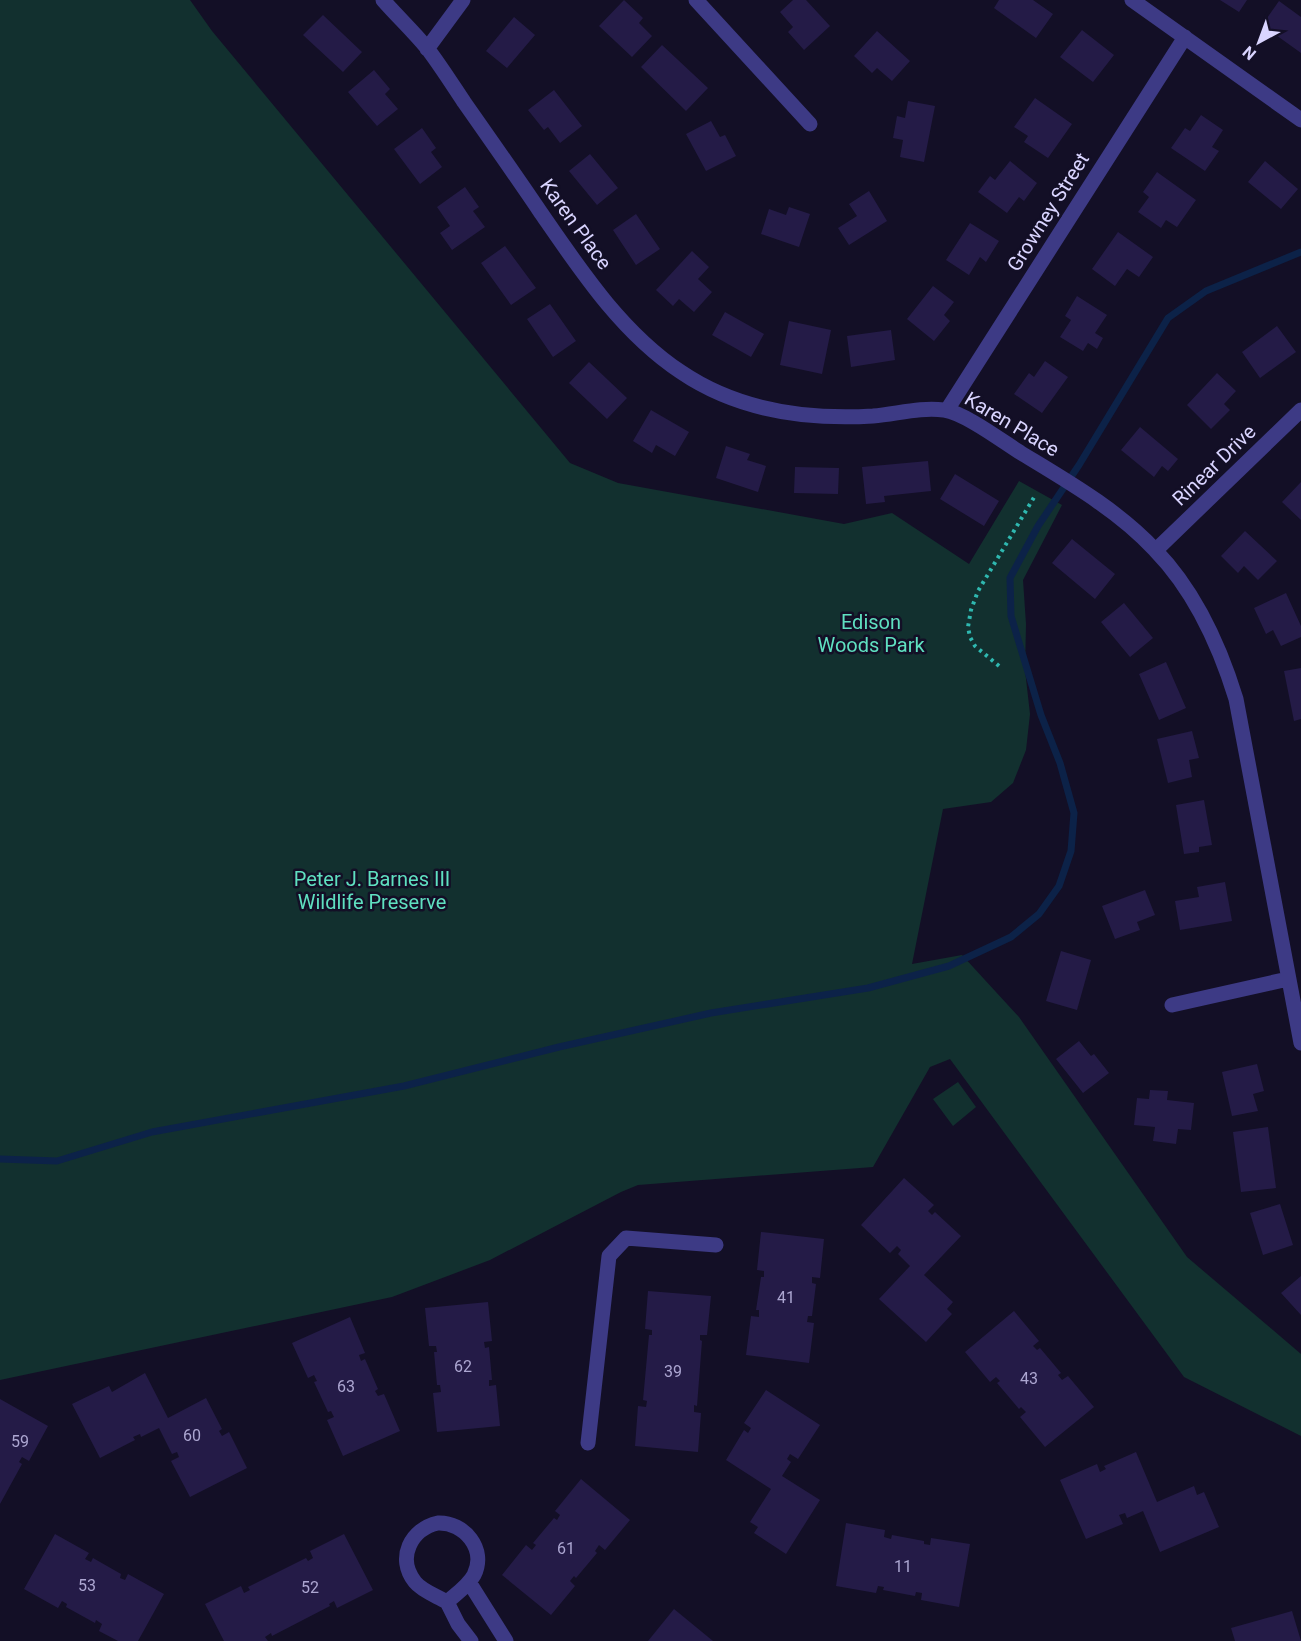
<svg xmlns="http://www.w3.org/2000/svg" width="1301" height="1641" font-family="Roboto,sans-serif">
  <rect width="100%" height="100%" fill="#130f26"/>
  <path fill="#12302f" d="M0,0H190L212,31L570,463L618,483L844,524L892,513L969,564L1019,481L1062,505L1023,580L1026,624L1025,670L1030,714L1026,750L1013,783L991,802L943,809L912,964L962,955L1019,1017L1187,1257L1301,1354V1436L1184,1377L950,1059L930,1067L873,1167L638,1185L621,1192L490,1260L392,1297L0,1380Z
    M958,1082L976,1107L953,1126L933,1099Z"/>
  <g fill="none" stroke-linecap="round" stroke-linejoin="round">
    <path stroke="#0c2248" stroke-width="7" d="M0,1159L57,1161L152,1132L404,1086L559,1047L711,1013L868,988L949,966L1011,937L1039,914L1059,886L1071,851L1074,813L1060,763L1041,715L1011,616L1010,578L1038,526L1079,465L1168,318L1206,291L1301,252"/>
  </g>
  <path fill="#241b47" d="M624,0L643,18L639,23L652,36L632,57L599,26Z
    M793,0H806L830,26L804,50L788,32L793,27L780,12Z
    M999,0H1033L1053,14L1036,38L994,8Z
    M1220,0H1247L1239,12Z
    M1279,1L1301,17V53L1262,25Z
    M323,15L362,52L343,72L303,35Z
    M514,17L535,35L507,68L486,51Z
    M1082,30L1114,55L1093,82L1060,57Z
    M877,31L910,61L892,81L877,68L872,73L854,56Z
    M662,45L708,88L686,111L641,67Z
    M374,70L390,89L385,94L398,109L377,126L348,92Z
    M554,90L582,126L560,143L548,127L544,130L528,110Z
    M1035,98L1072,124L1048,158L1024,142L1028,136L1014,127Z
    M908,101L935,106L924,162L900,157L903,140L893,138L897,116L905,118Z
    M1201,115L1223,130L1212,147L1219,151L1205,171L1171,148L1185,128L1190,131Z
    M711,121L720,137L725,135L736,156L706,171L686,134Z
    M422,128L436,148L431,152L442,167L420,184L394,149Z
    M590,154L618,188L597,205L569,171Z
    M1010,161L1037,183L1024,201L1019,197L1007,213L978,192L990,176L995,180Z
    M1265,161L1298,189L1281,209L1248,182Z
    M1157,172L1196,200L1177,227L1166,220L1161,228L1138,212L1149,197L1143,192Z
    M465,187L479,207L473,211L485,227L452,250L440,233L450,226L437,207Z
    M869,191L887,221L849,245L838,228L857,216L849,204Z
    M789,207L810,214L799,247L761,234L769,209L786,215Z
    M636,214L660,249L636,265L613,230Z
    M970,223L999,241L986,262L980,257L969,275L946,260Z
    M1118,232L1153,257L1139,277L1127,269L1115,286L1092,269Z
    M505,246L536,288L511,305L481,263Z
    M692,251L709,267L698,279L712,292L694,312L679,299L673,306L656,290Z
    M933,286L954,302L944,315L950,321L934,341L907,319Z
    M1077,296L1107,315L1095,333L1103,338L1097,349L1088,343L1083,351L1060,337L1071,320L1065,316Z
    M550,304L576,341L553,357L527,319Z
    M725,312L764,334L751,357L712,335Z
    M789,321L831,330L822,374L780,365Z
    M1277,326L1296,352L1260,378L1242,352Z
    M891,330L895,360L851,367L847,336Z
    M1045,361L1068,377L1042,413L1014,394L1029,373L1034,377Z
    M589,362L627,398L607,419L569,383Z
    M1217,373L1236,391L1224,404L1230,410L1211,429L1187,405Z
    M651,410L689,432L675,456L656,445L652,453L633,441Z
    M1140,427L1178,459L1168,471L1162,466L1154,477L1121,450Z
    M726,446L750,454L747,460L766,466L758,492L716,478Z
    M928,461L931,491L884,496L885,502L866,504L862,467Z
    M795,467L839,468L838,494L794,493Z
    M955,474L999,501L984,526L940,499Z
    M1301,482V520L1282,502Z
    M1245,531L1277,561L1258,580L1244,566L1238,573L1221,556Z
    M1072,539L1115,574L1095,599L1052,563Z
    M1286,593L1301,626V637L1281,646L1273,630L1266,634L1254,608Z
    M1124,603L1153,638L1130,657L1101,622Z
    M1166,662L1186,708L1159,720L1139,674Z
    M1301,668V719L1294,721L1284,671Z
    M1192,731L1199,758L1189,760L1192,777L1168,783L1157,739Z
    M1204,800L1212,845L1199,847V852L1184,854L1176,805Z
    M1225,882L1232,921L1180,930L1175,901L1199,897L1197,887Z
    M1145,890L1155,915L1137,922L1140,930L1115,939L1102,906Z
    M1061,951L1091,960L1077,1010L1046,1001Z
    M1079,1041L1091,1056L1094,1054L1109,1073L1083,1093L1056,1059Z
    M1257,1064L1264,1091L1253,1094L1258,1111L1232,1116L1222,1072Z
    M1150,1090L1168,1091L1167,1100L1194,1103L1191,1130L1178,1129L1176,1144L1153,1141L1155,1127L1134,1125L1137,1098L1149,1099Z
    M1268,1127L1276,1188L1241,1192L1233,1132Z
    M904,1178L934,1205L928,1211L932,1215L935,1212L961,1236L924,1275L953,1302L947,1309L952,1314L926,1342L879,1299L910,1266L898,1254L901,1250L897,1246L890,1253L861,1225Z
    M1280,1204L1293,1245L1263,1255L1250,1213Z
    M761,1232L824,1239L820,1278L812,1277V1283L816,1284L812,1316H808L807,1322L814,1323L809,1363L746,1355L751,1316L759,1317V1310H756L761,1277H764V1271L757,1270Z
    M1301,1276V1315L1281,1293Z
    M648,1291L711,1296L707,1335H700V1340L702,1341L697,1406L694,1405V1412L701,1413L698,1452L635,1446L638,1406L646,1407L647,1401L643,1400L649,1335H652V1330L645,1329Z
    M488,1302L492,1341L484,1342L485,1348L489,1347L492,1380H489V1386L496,1385L500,1426L437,1432L433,1393L441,1392L440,1385H437L434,1352H437L436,1346H429L425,1308Z
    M1014,1311L1039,1341L1033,1346L1037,1350L1040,1348L1061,1373L1058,1375L1062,1380L1068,1376L1094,1407L1045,1447L1020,1417L1026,1412L1021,1407L1019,1409L997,1383L1000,1381L996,1377L990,1382L965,1352Z
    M350,1317L365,1353L359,1355L361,1361L365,1359L378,1389L375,1391L378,1396L384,1394L400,1431L343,1456L327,1420L334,1417L331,1411L328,1412L314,1382L317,1381L314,1375L308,1378L292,1343Z
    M145,1373L168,1418L206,1398L222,1429L219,1431L222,1436L229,1432L247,1468L190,1497L171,1461L179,1457L177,1452L172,1454L159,1428L141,1437L140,1434L133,1437L135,1440L100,1458L72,1404L109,1386L112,1392Z
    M766,1390L820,1425L798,1459L790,1454L787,1459L791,1462L782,1476L820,1500L786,1554L754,1533L758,1527L750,1522L771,1489L726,1460L744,1430L748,1433L751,1428L744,1423Z
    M0,1399L48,1426L29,1461L22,1457L19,1462L22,1464L0,1504Z
    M1136,1452L1157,1502L1194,1486L1197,1495L1204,1492L1219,1527L1160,1552L1143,1511L1127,1518L1125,1513L1119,1515L1123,1524L1086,1539L1060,1480L1097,1464L1100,1472L1106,1469L1104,1466Z
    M581,1479L630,1520L605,1550L599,1545L595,1551L597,1553L576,1578L574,1576L570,1581L575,1586L551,1615L502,1575L526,1545L532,1550L536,1545L533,1543L554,1518L557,1520L560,1515L555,1511Z
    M846,1523L885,1530L884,1537L891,1539L892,1535L924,1541V1544L930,1545L931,1538L970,1544L959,1607L921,1600L922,1593L916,1592L915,1596L883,1590L884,1587L878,1586L876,1593L836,1586Z
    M55,1534L89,1553L85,1559L91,1562L93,1558L121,1574L120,1578L125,1580L128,1574L164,1594L138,1641H118L99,1631L102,1624L96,1620L95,1623L66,1607L67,1604L62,1601L58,1608L24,1589Z
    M344,1534L373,1590L337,1608L334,1601L329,1604L330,1606L272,1636L271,1633L265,1637L268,1641H224L205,1604L241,1586L244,1593L250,1590L248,1587L306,1558L308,1561L313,1558L310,1551Z
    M674,1609L713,1641H648Z
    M1292,1611L1301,1641H1235L1231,1628Z"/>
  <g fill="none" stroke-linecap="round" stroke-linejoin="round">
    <path stroke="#2fb8b0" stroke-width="4" stroke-dasharray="3 4.5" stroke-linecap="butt" d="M999,666L975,646L970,637L968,627L971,610L978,591L1036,494"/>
    <path stroke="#3d3a85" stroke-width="15" d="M383,0C397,16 413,31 427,48C440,65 452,84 464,102C490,139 516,176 541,213C581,271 622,333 681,372C737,410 807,420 873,416C897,414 920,407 944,410C965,413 1002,441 1021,453C1067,481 1118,510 1155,550C1194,590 1220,647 1236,699L1301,1043
      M696,0L810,124
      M1132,0L1301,120
      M427,49L463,0
      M947,410L1185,37
      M1156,550L1301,410
      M1172,1005L1288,979
      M588,1443L609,1256L626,1238L716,1245
      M438,1523C464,1522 487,1549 474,1575C468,1586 456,1594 447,1602C437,1596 422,1591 415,1582C396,1558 411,1529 438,1523Z
      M469,1582L506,1641
      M447,1602L458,1624L471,1641"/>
  </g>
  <g text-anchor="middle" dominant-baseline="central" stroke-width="5" stroke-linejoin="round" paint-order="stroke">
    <g font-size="16" fill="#aca6d1">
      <text x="786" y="1297">41</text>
      <text x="463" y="1366">62</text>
      <text x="673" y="1371">39</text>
      <text x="1029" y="1378">43</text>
      <text x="346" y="1386">63</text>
      <text x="192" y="1435">60</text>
      <text x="20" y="1441">59</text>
      <text x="566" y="1548">61</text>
      <text x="903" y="1566">11</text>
      <text x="87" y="1585">53</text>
      <text x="310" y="1587">52</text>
    </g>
    <g font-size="20" fill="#d9d4ff" stroke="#130f26">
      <text transform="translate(1048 212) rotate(-58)">Growney Street</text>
      <text transform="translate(576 224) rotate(54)">Karen Place</text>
      <text transform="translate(1012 424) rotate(31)">Karen Place</text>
      <text transform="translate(1214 465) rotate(-44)">Rinear Drive</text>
    </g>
    <g font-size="20" fill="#5fe0c0" stroke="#130f26">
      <text x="871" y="622">Edison<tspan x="871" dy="23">Woods Park</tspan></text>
      <text x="372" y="879">Peter J. Barnes III<tspan x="372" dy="23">Wildlife Preserve</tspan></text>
    </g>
  </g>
  <g transform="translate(1259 42) rotate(221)" stroke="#130f26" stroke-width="4.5" paint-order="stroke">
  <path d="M0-4.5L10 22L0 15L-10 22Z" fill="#d9d4ff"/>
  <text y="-9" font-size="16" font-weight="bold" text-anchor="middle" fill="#d9d4ff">N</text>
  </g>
</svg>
